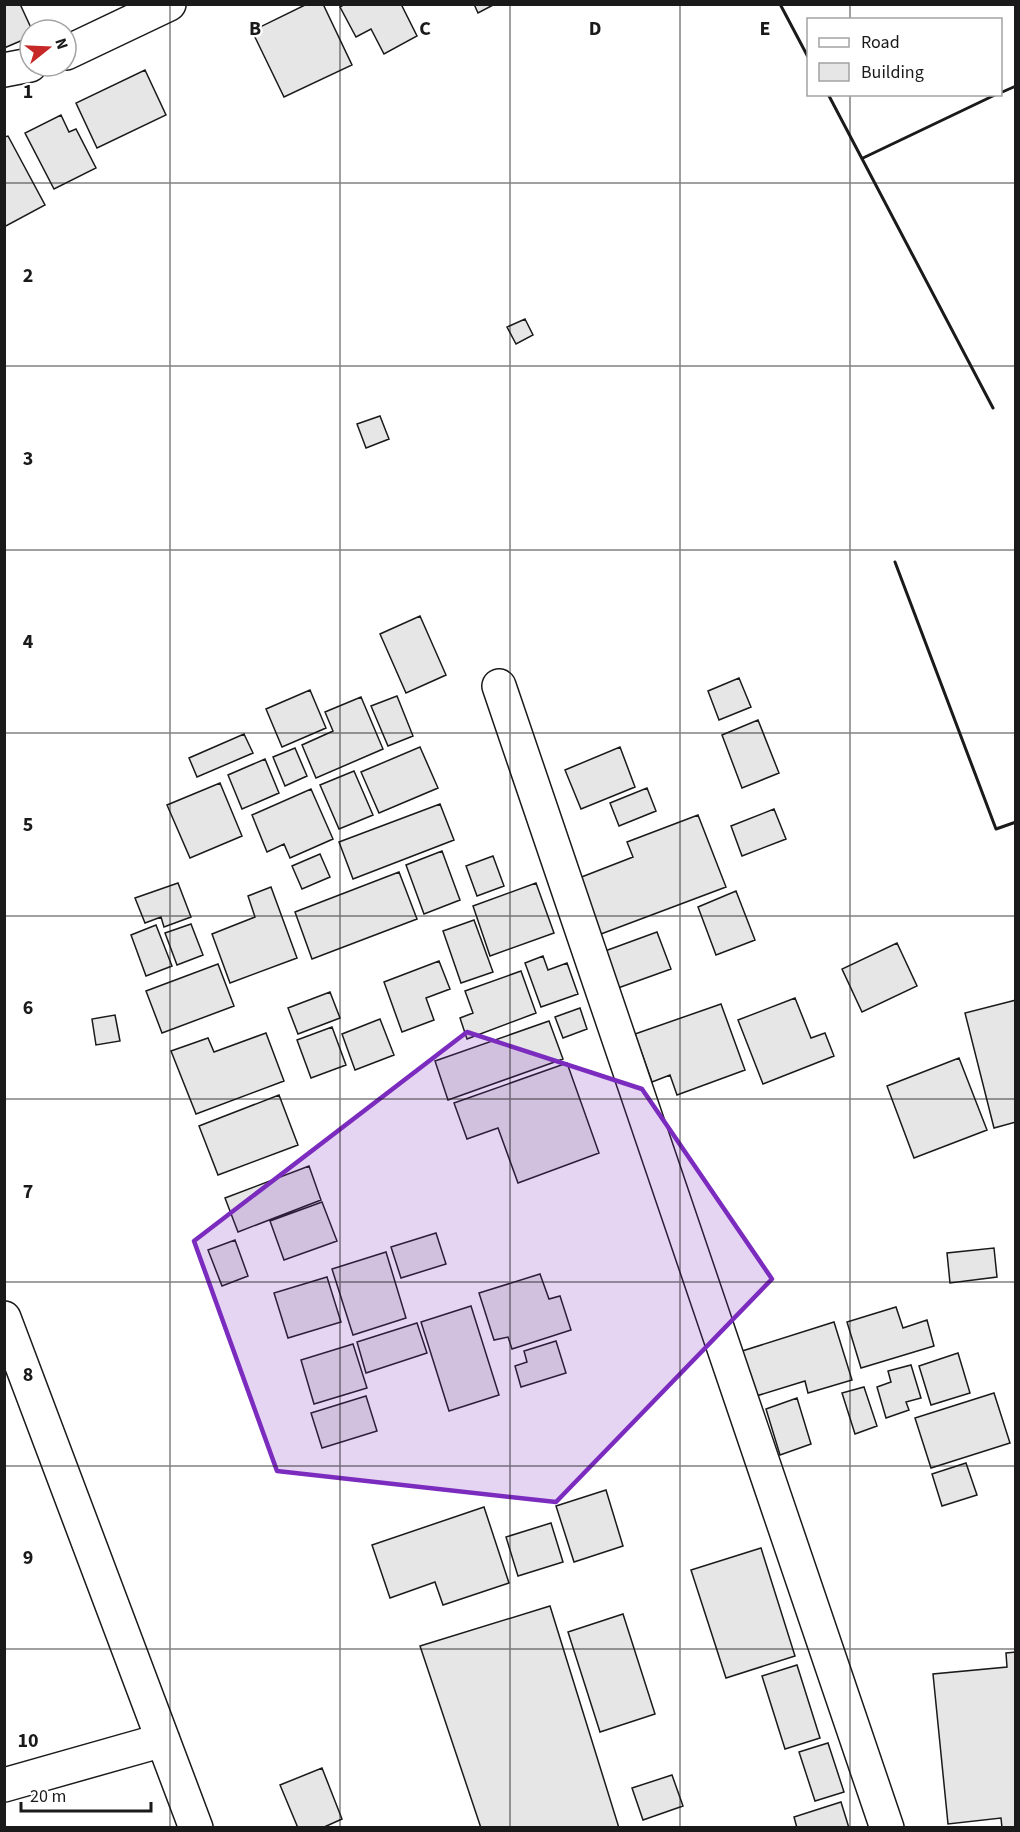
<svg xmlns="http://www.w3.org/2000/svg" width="1020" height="1832" font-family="'Source Sans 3',sans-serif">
  <rect width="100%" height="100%" fill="#fff"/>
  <path fill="#e6e6e6" stroke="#1a1a1a" stroke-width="1.5" d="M4,4H20L32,30H30V37L4,48Z
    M307,4H323L352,65L284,97L252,31Z
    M345,4H401L417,36L384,54L371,29L356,37L340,7Z
    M474,4H495L478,13Z
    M145,70L166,115L97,148L76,103Z
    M61,115L69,132L76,129L96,168L54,189L25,133Z
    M8,136L45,205L4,227V137Z
    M525,319L533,335L516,344L507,327Z
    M380,416L389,439L366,448L357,424Z
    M420,616L446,675L406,693L380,634Z
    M739,678L751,707L719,720L708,691Z
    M310,690L326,728L282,747L266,709Z
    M397,696L413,736L388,746L371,706Z
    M361,697L383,749L316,778L302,745L333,731L325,712Z
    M758,720L779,773L742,788L722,735Z
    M244,734L253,753L197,777L189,758Z
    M420,747L438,788L379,813L361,772Z
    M620,747L635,787L581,809L565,770Z
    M295,748L307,776L285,786L273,757Z
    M265,759L279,793L242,809L228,775Z
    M354,771L373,815L339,829L320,785Z
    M220,783L242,836L190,858L167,805Z
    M647,788L656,811L619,826L610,803Z
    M311,789L333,839L290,858L284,844L267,852L252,815Z
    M440,804L454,840L353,879L339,842Z
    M774,809L786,839L742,856L731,826Z
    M698,815L726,887L601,934L579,878L633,857L627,842Z
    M442,851L460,900L424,914L406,865Z
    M320,854L330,877L302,889L292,866Z
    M493,856L504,886L477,896L466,866Z
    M399,872L417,919L312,959L295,912Z
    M178,883L191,917L164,927L161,917L145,923L135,898Z
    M536,883L554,933L490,956L473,906Z
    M271,887L297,958L230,983L212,934L255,917L248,896Z
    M736,891L755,940L716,955L698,907Z
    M474,920L493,972L461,983L443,931Z
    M191,924L203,955L177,965L165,933Z
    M156,925L172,966L146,976L131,935Z
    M657,932L671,969L618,988L605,951Z
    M897,943L917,986L862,1012L842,969Z
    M543,956L548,970L567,963L578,994L541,1007L525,963Z
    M439,961L450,989L426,998L434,1020L402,1032L384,982Z
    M218,964L234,1006L162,1033L146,991Z
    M521,971L536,1013L467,1039L460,1018L473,1013L465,991Z
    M330,992L340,1018L298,1034L288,1008Z
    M795,998L811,1038L825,1033L834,1056L763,1084L738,1020Z
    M1016,1000V1122L994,1128L965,1013Z
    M721,1004L745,1070L677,1095L670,1075L652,1082L635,1034Z
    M580,1008L587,1029L563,1038L555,1017Z
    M115,1015L120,1041L96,1045L92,1019Z
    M380,1019L394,1055L355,1070L342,1034Z
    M549,1021L563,1059L448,1100L435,1061Z
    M332,1027L346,1065L311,1078L297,1040Z
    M266,1033L284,1081L196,1114L171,1051L208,1038L214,1052Z
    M959,1058L987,1130L914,1158L887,1086Z
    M567,1063L599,1153L518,1183L498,1128L467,1139L454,1103Z
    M279,1095L298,1145L218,1175L199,1126Z
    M309,1166L321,1200L238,1232L225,1198Z
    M322,1202L337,1241L284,1260L270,1221Z
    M436,1233L446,1264L401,1278L391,1247Z
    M235,1240L248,1276L222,1286L208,1250Z
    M994,1248L997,1277L950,1283L947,1253Z
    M386,1252L406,1318L353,1335L332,1269Z
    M540,1274L549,1299L560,1296L571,1330L512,1349L508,1337L494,1340L479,1293Z
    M327,1277L341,1322L288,1338L274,1293Z
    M471,1306L499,1395L449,1411L421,1322Z
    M896,1307L903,1328L927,1320L934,1346L861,1368L847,1322Z
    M834,1322L852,1380L808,1393L805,1381L753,1397L739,1352Z
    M417,1323L427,1353L366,1373L357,1342Z
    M556,1341L566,1373L521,1387L515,1366L527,1362L524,1351Z
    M353,1344L367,1388L314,1404L301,1360Z
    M958,1353L970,1393L931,1405L919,1366Z
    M911,1365L921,1398L906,1402L909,1410L886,1418L877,1387L891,1382L888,1371Z
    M864,1387L877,1426L855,1434L842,1393Z
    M994,1393L1010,1443L931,1468L915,1418Z
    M366,1396L377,1431L322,1448L311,1413Z
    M797,1398L811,1444L780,1455L766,1409Z
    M966,1463L977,1495L942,1506L932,1474Z
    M606,1490L623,1546L574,1562L556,1506Z
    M484,1507L509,1583L443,1605L435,1582L390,1598L372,1545Z
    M551,1523L563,1562L518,1576L506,1537Z
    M761,1548L795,1656L726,1678L691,1570Z
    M550,1606L619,1828H481L420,1646Z
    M623,1614L655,1714L600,1732L568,1632Z
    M1016,1652V1828H1002L1001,1818L948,1824L933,1674L1007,1667L1006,1653Z
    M797,1665L820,1738L785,1749L762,1676Z
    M828,1743L844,1792L815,1801L799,1752Z
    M322,1768L342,1819L322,1828H298L280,1785Z
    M672,1775L683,1806L643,1820L632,1788Z
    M841,1802L849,1828H797L794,1817Z"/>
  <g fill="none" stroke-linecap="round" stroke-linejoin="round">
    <g stroke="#1a1a1a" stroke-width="36">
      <path id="minor" d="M66,53L169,4
        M4,70L30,65
        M499,686L887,1828
        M4,1318L196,1828
        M4,1785L163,1740"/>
    </g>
    <use href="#minor" stroke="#fff" stroke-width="33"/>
    <path stroke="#1a1a1a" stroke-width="3" d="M780,4L808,57
      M1000,93L1016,86
      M828,94L993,408
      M863,158L997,94
      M895,562L996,829L1016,822"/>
  </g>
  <path fill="#7b2cbf" fill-opacity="0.2" stroke="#7b2cbf" stroke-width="4.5" stroke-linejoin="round" d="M467,1032L642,1089L772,1279L556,1502L277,1471L194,1241Z"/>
  <path fill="none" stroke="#1a1a1a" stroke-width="1.5" stroke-opacity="0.55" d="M170,4V1828M340,4V1828M510,4V1828M680,4V1828M850,4V20M850,94V1828M4,183H1016M4,366H1016M4,550H1016M4,733H1016M4,916H1016M4,1099H1016M4,1282H1016M4,1466H1016M4,1649H1016"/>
  <g font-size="20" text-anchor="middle" font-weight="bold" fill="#1a1a1a" stroke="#fff" stroke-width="4.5" stroke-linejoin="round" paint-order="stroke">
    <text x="255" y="35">B</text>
    <text x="425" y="35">C</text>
    <text x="595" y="35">D</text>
    <text x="765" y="35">E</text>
    <text x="28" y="98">1</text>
    <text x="28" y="282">2</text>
    <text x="28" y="465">3</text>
    <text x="28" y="648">4</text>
    <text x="28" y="831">5</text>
    <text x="28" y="1014">6</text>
    <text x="28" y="1198">7</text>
    <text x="28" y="1381">8</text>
    <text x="28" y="1564">9</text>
    <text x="28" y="1747">10</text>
  </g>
  <rect width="1020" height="1832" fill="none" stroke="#1a1a1a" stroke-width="12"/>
  <rect x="807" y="18" width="195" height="78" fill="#ffffff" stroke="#a3a3a3" stroke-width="1.5"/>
  <rect x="819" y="38" width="30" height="9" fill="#ffffff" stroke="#a3a3a3" stroke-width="1.5"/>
  <text x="861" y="48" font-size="18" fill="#1a1a1a">Road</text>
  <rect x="819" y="63" width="30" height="18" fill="#e6e6e6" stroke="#a3a3a3" stroke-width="1.5"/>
  <text x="861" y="78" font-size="18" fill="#1a1a1a">Building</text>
  <g transform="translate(48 48) rotate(72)"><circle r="28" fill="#ffffff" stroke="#a3a3a3" stroke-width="1.5"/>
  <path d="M0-4.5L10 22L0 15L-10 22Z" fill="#c62828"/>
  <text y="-9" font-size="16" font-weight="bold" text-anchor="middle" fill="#1a1a1a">N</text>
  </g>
  <path d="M21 1802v9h130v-9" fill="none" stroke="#1a1a1a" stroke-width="3"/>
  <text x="30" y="1802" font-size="18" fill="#1a1a1a" stroke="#ffffff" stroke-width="4.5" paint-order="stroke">20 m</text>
</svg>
